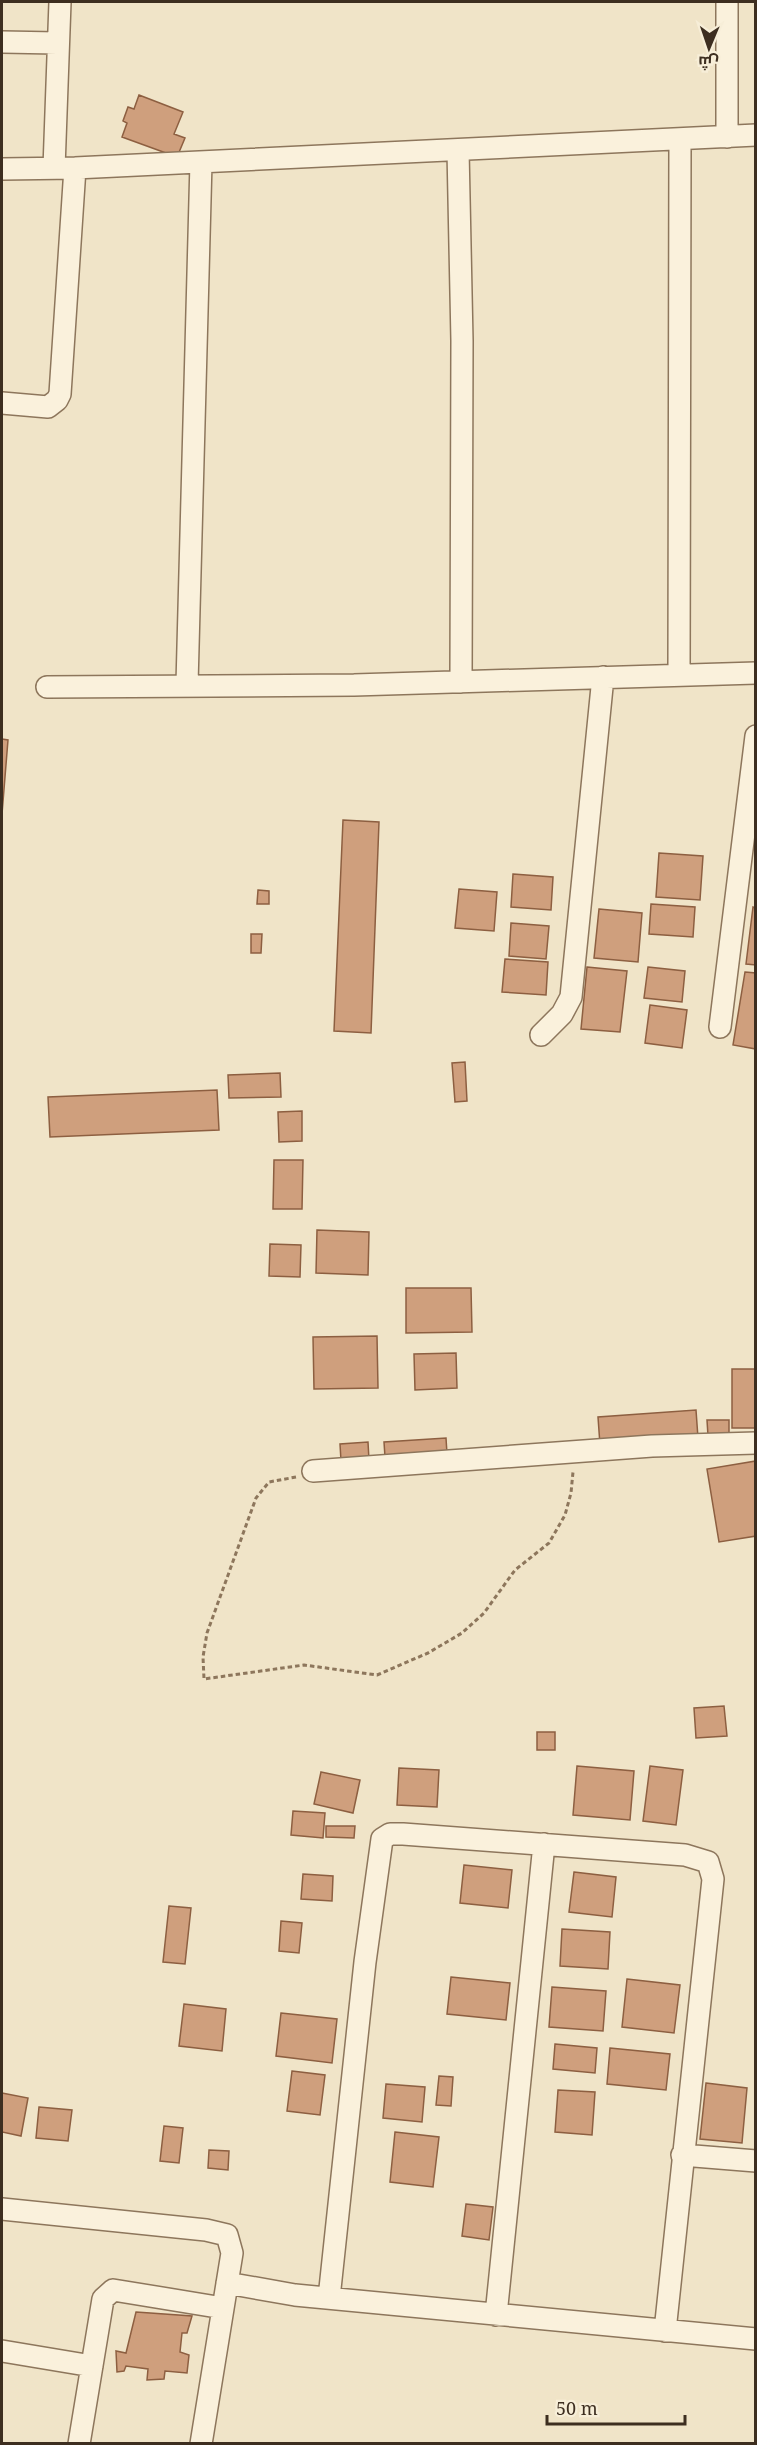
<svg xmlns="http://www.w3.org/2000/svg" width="757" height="2445" font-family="'Noto Serif',Cairo,serif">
  <rect width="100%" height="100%" fill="#f0e4c8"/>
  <path fill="#cf9f7d" stroke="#8d5f41" stroke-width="1.5" d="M139,95L183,112L174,134L185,138L177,157L122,137L127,123L123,121L128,107L134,109Z
    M2,739L8,740L2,814Z
    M343,820L379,822L371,1033L334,1031Z
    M659,853L703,856L700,900L656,897Z
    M513,874L553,877L551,910L511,907Z
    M459,889L497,892L494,931L455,928Z
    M258,890L269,891V904H257Z
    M651,904L695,907L693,937L649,934Z
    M753,907L756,908V965L746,964Z
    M599,909L642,913L638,962L594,958Z
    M511,923L549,926L546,959L509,956Z
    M251,934H262L261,953H251Z
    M505,959L548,962L546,995L502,992Z
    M587,967L627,971L620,1032L581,1029Z
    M648,967L685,971L682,1002L644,998Z
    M745,972L756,973V1049L733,1045Z
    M650,1005L687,1010L682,1048L645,1043Z
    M465,1062L467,1101L455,1102L452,1063Z
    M280,1073L281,1097L229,1098L228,1075Z
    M217,1090L219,1130L50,1137L48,1097Z
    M302,1111V1141L279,1142L278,1112Z
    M274,1160H303L302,1209H273Z
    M317,1230L369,1232L368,1275L316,1273Z
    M270,1244L301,1245L300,1277L269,1276Z
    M406,1288H471L472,1332L406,1333Z
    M377,1336L378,1388L314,1389L313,1337Z
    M456,1353L457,1388L415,1390L414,1354Z
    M732,1369H756V1428H732Z
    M696,1410L698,1438L600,1445L598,1417Z
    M707,1420H729V1436H708Z
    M446,1438L447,1454L385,1457L384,1442Z
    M368,1442L369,1460L341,1461L340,1444Z
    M756,1461V1536L719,1542L707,1469Z
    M724,1706L727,1736L696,1738L694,1708Z
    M537,1732H555V1750H537Z
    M577,1766L634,1771L630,1820L573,1815Z
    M650,1766L683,1770L676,1825L643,1821Z
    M399,1768L439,1770L437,1807L397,1805Z
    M321,1772L360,1780L353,1813L314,1804Z
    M293,1811L325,1813L323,1838L291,1835Z
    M326,1826H355L354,1838L326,1837Z
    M464,1865L512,1870L508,1908L460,1903Z
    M574,1872L616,1877L612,1917L569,1912Z
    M303,1874L333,1876L332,1901L301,1899Z
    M169,1906L191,1908L185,1964L163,1962Z
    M281,1921L302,1923L299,1953L279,1951Z
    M562,1929L610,1932L608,1969L560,1966Z
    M451,1977L510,1983L506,2020L447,2014Z
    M627,1979L680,1985L674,2033L622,2027Z
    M552,1987L606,1991L603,2031L549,2027Z
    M184,2004L226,2009L222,2051L179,2046Z
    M281,2013L337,2019L332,2063L276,2056Z
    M555,2044L597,2048L595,2073L553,2069Z
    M610,2048L670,2054L666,2090L607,2084Z
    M292,2071L325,2075L320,2115L287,2111Z
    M439,2076L453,2077L451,2106L436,2105Z
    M706,2083L747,2088L742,2143L700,2139Z
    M386,2084L425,2087L422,2122L383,2118Z
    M558,2090L595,2092L592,2135L555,2132Z
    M2,2093L28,2098L21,2136L2,2132Z
    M39,2107L72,2110L68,2141L36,2138Z
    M164,2126L183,2128L179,2163L160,2161Z
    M395,2132L439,2137L433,2187L390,2182Z
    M209,2150L229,2151L228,2170L208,2168Z
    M466,2204L493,2207L489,2240L462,2236Z
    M136,2312L192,2316L187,2333H182L180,2352L189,2355L187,2373L165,2371L164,2379L147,2380L148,2369L126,2366L124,2371L117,2372L116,2351L126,2353Z"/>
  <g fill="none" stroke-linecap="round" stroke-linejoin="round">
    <g stroke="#8d765c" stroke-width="24">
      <path id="minor" d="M2,42L57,43
        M727,137V2
        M458,150L462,341L461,682
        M54,168L60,2
        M2,169L75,168L756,135
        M2,403L48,407L57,400L60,394L75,168
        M679,675L680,140
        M187,684L201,162
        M47,687L354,685L756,673
        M720,1027L756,736
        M541,1035L562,1014L571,997L603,677
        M313,1471L652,1446L756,1443
        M682,2155L756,2161
        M2,2209L206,2230L227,2235L232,2253L201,2444
        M227,2283L295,2295L756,2339
        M329,2298L365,1962L382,1839L390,1834H403L685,1855L708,1862L713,1879L665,2331
        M496,2315L544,1844
        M2,2351L92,2366
        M79,2444L103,2299L113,2290L223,2308"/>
    </g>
    <path stroke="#8d765c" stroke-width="3" stroke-dasharray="4.5 3" stroke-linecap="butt" d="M296,1477L269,1482L256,1498L207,1633L203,1657L204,1679L304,1665L377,1675L428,1653L462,1633L484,1613L515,1570L549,1543L565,1515L571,1493L573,1472"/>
    <use href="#minor" stroke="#faf1dc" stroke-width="21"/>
  </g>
  <rect width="757" height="2445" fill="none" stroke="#3d2e20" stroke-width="6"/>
  <g transform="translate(709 48) rotate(182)" stroke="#f7eed8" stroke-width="4.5" paint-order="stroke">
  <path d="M0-4.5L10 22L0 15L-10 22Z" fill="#3d2e20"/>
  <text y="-9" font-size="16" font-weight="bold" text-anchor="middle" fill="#3d2e20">ش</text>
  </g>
  <path d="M547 2415v9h138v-9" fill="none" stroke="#3d2e20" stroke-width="3"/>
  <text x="556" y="2415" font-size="18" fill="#3d2e20" stroke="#f7eed8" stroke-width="4.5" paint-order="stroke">50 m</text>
</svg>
